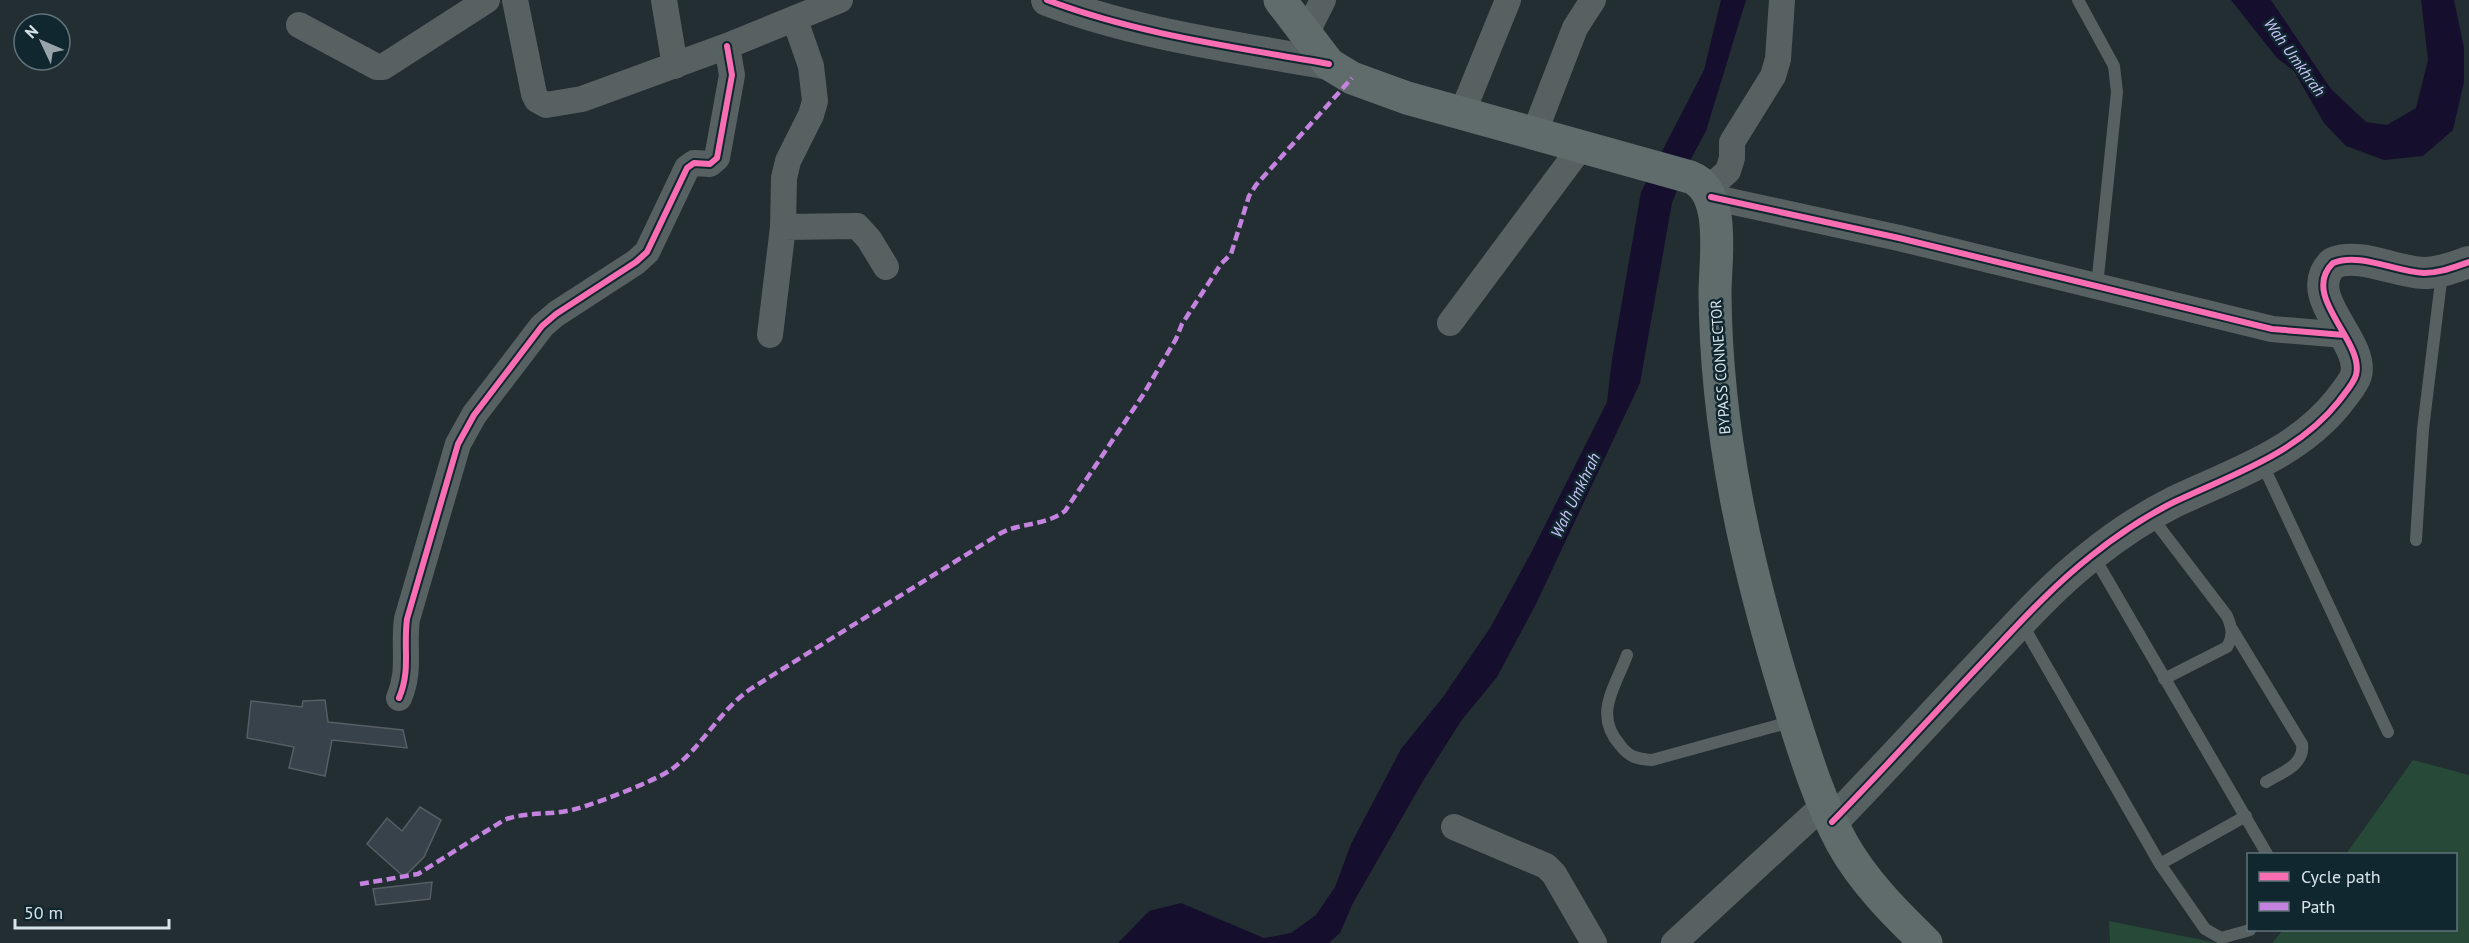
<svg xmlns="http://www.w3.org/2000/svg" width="2469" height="943" font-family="'PT Sans',sans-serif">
  <rect width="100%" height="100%" fill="#222e32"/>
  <path fill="#274937" d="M2413,760L2469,775V943H2272L2283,930H2456V854H2346Z
    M2109,921L2217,943H2110Z"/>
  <path fill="#150f2d" d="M1721,0H1746L1706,131L1686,168L1672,203L1640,383L1535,606L1497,677L1461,721L1423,781L1353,903L1340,933L1329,943H1118L1149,911L1181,903L1264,938L1291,933L1316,915L1335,887L1351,844L1401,749L1443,697L1490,628L1531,553L1607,402L1612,359L1641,192L1704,70Z
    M2231,0H2271L2331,89L2366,122L2387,125L2416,108L2428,60L2421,0H2454L2464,48V82L2453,130L2423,156L2384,160L2346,146L2324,123L2294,71L2277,58Z"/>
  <path fill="#38424a" stroke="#565e64" stroke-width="1.5" d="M325,700L328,722L403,730L407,748L332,740L325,776L289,768L294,747L247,738L251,701L302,707L303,701Z
    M420,807L441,820L424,857L404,877L367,844L387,818L402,831Z
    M432,882L430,899L376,905L373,889Z"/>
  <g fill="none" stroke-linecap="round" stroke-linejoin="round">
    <path stroke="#586161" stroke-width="12" d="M2078,0L2114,66L2117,92L2097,286
      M2262,463L2388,732
      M2150,515L2227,616C2232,628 2234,635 2227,647L2164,679
      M2416,540L2423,429L2442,273
      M2093,555L2267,854
      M2021,622L2160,864L2205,929L2221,938L2250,930
      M2232,629L2302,744C2305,765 2281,773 2266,782
      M1627,655C1615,688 1593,714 1620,745C1629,757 1637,759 1652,760L1794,721
      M2160,864L2246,816"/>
    <path stroke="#586161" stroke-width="26" d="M515,0L534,94L537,100L546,105L582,99L727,46L840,0
      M664,0L675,66
      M299,25L377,67H383L487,0
      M1305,36L1323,0
      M1462,113L1508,0
      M1534,134L1575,28L1593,0
      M1704,185L1717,181L1728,171L1732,158V142L1773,76L1778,59L1782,0
      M1711,197L1899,238L2272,329L2344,335
      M783,227L857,226L869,239L886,267
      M1450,323L1581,147
      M770,335L783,227L784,178L788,161L811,115L815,101L811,66L795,20
      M399,698C411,670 403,648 407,619L458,444L474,415L542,326L556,314L636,262L647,252L687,168L694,163L710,164L717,158L732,75L727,46
      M1454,827L1546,866L1554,874L1594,943
      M1674,943L1825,804"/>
    <path stroke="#586161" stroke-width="32" d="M1047,0C1136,34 1235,47 1329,64
      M1832,822C1881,772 1929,719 1978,667C2014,629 2049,589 2091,556C2116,536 2146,516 2174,502C2233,474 2297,454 2339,401C2344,394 2354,383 2356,375C2365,341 2299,296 2333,263C2360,252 2395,272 2424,273C2440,273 2454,267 2469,262"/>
    <path stroke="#606b6c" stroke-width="33" d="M1280,0L1329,64L1352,78L1407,98L1690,177C1727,191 1715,261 1715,293C1716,431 1746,563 1786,694C1802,744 1817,797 1842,843C1863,881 1895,913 1926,943"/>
    <path stroke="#c483df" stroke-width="4.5" stroke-dasharray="9 4.5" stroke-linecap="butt" d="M360,884L418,874L504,820C524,812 545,815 567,811C586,808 652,782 669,771C701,750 719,710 752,688L1001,533C1023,522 1045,526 1065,511L1143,395L1176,339L1182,324L1221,264L1231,254L1249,196L1256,185L1352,78"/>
    <g stroke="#11272f" stroke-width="10">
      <path id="cycleway" d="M1047,0C1136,34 1235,47 1329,64
        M1711,197L1899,238L2272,329L2344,335
        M399,698C411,670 403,648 407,619L458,444L474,415L542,326L556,314L636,262L647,252L687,168L694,163L710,164L717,158L732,75L727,46
        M1832,822C1881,772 1929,719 1978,667C2014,629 2049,589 2091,556C2116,536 2146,516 2174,502C2233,474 2297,454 2339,401C2344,394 2354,383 2356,375C2365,341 2299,296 2333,263C2360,252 2395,272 2424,273C2440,273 2454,267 2469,262"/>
    </g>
    <use href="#cycleway" stroke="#f96db3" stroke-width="6"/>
  </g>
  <g text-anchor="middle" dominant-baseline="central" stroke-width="5" stroke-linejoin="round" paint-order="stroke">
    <g font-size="15" fill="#d7e4ea" stroke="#11272f">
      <text transform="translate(1720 367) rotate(-94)">BYPASS CONNECTOR</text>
    </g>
    <g font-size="16" font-style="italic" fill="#cdc5fa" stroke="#11272f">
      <text transform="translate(2295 57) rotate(54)">Wah Umkhrah</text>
      <text transform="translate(1575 495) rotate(-64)">Wah Umkhrah</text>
    </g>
  </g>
  <rect x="2247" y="853" width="210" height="78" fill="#11272f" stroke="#60737a" stroke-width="1.5"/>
  <rect x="2259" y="872" width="30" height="9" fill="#f96db3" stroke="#60737a" stroke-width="1.5"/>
  <text x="2301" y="883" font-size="18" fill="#d7e4ea">Cycle path</text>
  <rect x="2259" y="902" width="30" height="9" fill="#c483df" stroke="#60737a" stroke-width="1.5"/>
  <text x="2301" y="913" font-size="18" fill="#d7e4ea">Path</text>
  <g transform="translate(42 42) rotate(314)"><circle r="28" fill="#11272f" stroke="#60737a" stroke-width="1.5"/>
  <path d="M0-4.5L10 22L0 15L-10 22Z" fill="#98a4aa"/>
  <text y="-9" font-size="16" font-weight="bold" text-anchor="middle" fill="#d7e4ea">N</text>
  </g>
  <path d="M15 919v9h154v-9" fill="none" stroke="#d7e4ea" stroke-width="3"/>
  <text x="24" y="919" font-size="18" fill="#d7e4ea" stroke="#11272f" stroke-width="4.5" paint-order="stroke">50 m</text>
</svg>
